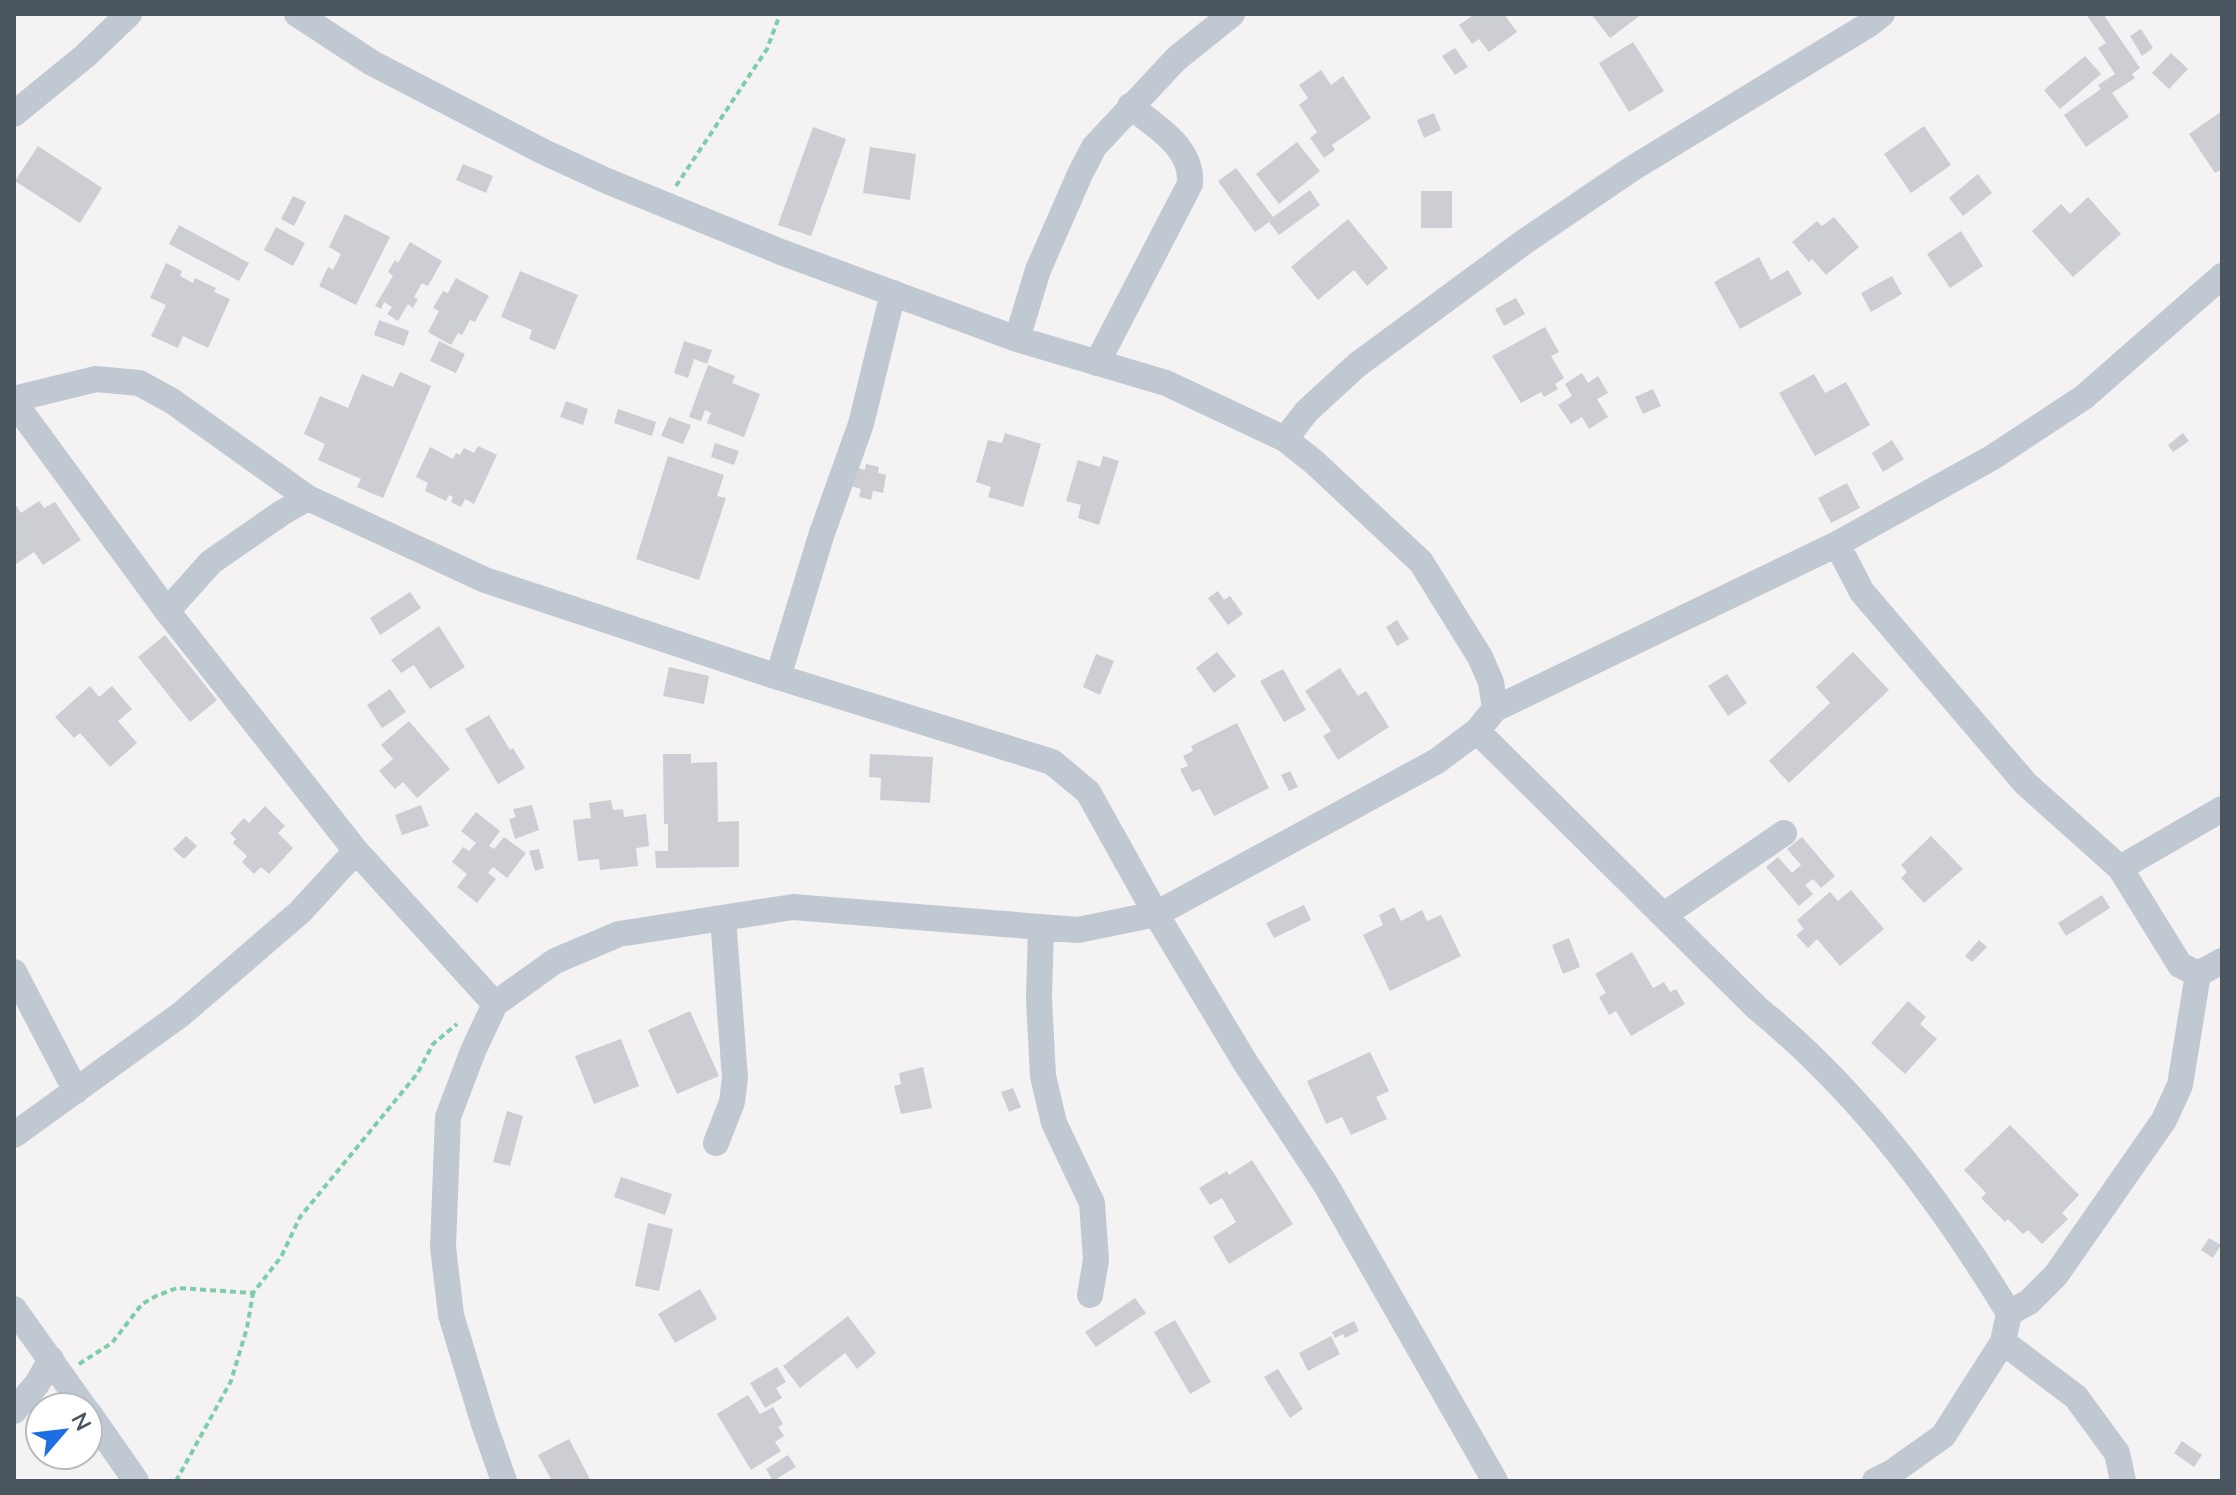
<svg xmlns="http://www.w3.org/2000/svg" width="2236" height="1495" font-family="'Nunito Sans',sans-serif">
  <rect width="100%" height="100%" fill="#f4f2f2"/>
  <path fill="#ccced4" d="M1475,14H1504L1517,32L1489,52L1479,39L1472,44L1459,25Z
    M1591,14H1642L1610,38Z
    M2086,14H2103L2140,68L2132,74L2135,78L2112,93L2129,117L2086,147L2064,115L2101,89L2098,85L2115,74L2098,48L2106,43Z
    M2141,29L2153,48L2142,56L2130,36Z
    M1633,42L1664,91L1629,112L1599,63Z
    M1455,48L1468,67L1455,75L1442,56Z
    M2171,53L2188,69L2169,89L2152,73Z
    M2085,56L2101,74L2060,109L2044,90Z
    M1321,70L1331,85L1343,76L1371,118L1332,145L1335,150L1324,158L1310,138L1317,132L1299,105L1308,98L1299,85Z
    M2222,111V169L2215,173L2189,134Z
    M1434,113L1441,130L1424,138L1417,120Z
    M1924,126L1951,165L1911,193L1884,154Z
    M813,127L846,139L811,236L778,225Z
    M1297,142L1320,171L1279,204L1256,174Z
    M38,146L102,188L80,223L15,181Z
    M870,147L916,154L910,200L863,193Z
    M463,164L493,176L486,193L456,180Z
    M1236,168L1273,217L1310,190L1320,205L1279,235L1269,222L1255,232L1218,181Z
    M1978,174L1992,193L1963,216L1949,198Z
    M1421,191H1452V228H1421Z
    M293,196L306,202L294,226L281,219Z
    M2088,197L2121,234L2073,277L2032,231L2061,204L2070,214Z
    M345,214L390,237L356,305L319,286L328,267L333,270L341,254L329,247Z
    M1834,217L1859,247L1826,275L1812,259L1809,262L1792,242L1817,221L1822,226Z
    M1348,219L1388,268L1367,286L1354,270L1318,300L1291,267Z
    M179,225L249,263L239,281L169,244Z
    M276,227L305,243L293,266L264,250Z
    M1961,231L1983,266L1950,288L1927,254Z
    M410,242L442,261L428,286L422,283L414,297L418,299L413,308L408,304L398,321L387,314L392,307L384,302L381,309L375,306L393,276L388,272L395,260L398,263Z
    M1759,257L1771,280L1788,270L1802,294L1740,329L1714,282Z
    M166,263L182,271L180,276L193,283L195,278L216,288L214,292L230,299L208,348L183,336L178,348L151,336L166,305L150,298Z
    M520,271L578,295L555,350L529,339L532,330L501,317Z
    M1892,276L1902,294L1871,312L1861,293Z
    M456,278L489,296L475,322L470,320L462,335L458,333L451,345L428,332L439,311L433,308L443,291L448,293Z
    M1516,298L1525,314L1504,326L1495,309Z
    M379,320L409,331L404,346L374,335Z
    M1545,327L1559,352L1551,356L1564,378L1555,384L1558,389L1544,397L1541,392L1521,403L1492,356Z
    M439,341L465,354L456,373L430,361Z
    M684,341L712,350L707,364L694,359L688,378L674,373Z
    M708,365L735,376L732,383L760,394L744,437L707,423L711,413L705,410L701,421L689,417Z
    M400,372L431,386L383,498L357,487L361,479L318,460L325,444L304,434L320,396L348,408L362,374L393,387Z
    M1582,373L1588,383L1598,376L1608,393L1597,399L1608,417L1589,429L1582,417L1571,424L1558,405L1572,396L1565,384Z
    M1814,374L1825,393L1846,382L1870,425L1815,456L1779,393Z
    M1653,389L1661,406L1643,414L1635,397Z
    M566,401L588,409L583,425L560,417Z
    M618,409L656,422L652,436L614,423Z
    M669,417L691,425L683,444L661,436Z
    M1005,433L1041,444L1023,507L988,497L991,487L976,482L988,440L1002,443Z
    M2183,433L2189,441L2173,452L2168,445Z
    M1892,440L1904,459L1883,472L1872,453Z
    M715,443L739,451L734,465L711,457Z
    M478,446L497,455L474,504L465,499L461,507L451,502L453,497L449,495L446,501L425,491L428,483L416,477L430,447L453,459L456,453L460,455L464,448L474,453Z
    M668,456L724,475L717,496L726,498L699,580L636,559Z
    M1103,456L1119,461L1099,525L1078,518L1081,505L1066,501L1078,460L1100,467Z
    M866,464L879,467L878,473L886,475L883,493L873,491L871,500L859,497L861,489L851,486L854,467L865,470Z
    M1847,483L1860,508L1831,523L1818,498Z
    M39,501L44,508L55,502L81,540L43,565L34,552L16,564L14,561V502L21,513Z
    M1218,591L1224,600L1230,596L1243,614L1228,625L1208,598Z
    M410,592L421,608L380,635L370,618Z
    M1397,620L1409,639L1397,646L1386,627Z
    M439,626L465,667L430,689L414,665L401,673L391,660Z
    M165,635L217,700L190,722L138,657Z
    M1217,652L1236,676L1214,693L1196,668Z
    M1853,652L1889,690L1789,783L1769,761L1830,703L1816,687Z
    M1096,654L1114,661L1100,695L1083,687Z
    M669,667L709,676L704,704L663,696Z
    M1340,668L1358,696L1366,691L1389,727L1338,760L1323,736L1331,731L1305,691Z
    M1283,669L1306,710L1284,722L1260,681Z
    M1727,674L1747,703L1728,716L1708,686Z
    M90,686L99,697L112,686L132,709L118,721L137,743L110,767L80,733L74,738L55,717Z
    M390,689L406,712L382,728L367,705Z
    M489,715L510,750L513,748L525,768L498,784L465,729Z
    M409,721L450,769L417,798L403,782L395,789L379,771L393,759L381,745Z
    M1237,723L1269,788L1214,816L1200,789L1192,792L1180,769L1188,766L1183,756L1193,751L1191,746Z
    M663,754H691V763L717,762L718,822L739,821V867L656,868L655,851H668V824H664Z
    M870,754L933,757L930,803L880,800L881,778L869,777Z
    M1290,771L1298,787L1289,791L1281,775Z
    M611,800L613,810L623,809L624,817L646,814L649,846L636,848L638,866L600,870L599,859L578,861L573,820L591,818L589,803Z
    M421,805L429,826L402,835L395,815Z
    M532,805L539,830L515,839L509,819L516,817L513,809Z
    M265,806L285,826L278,833L293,848L269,874L261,867L254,874L242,862L247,856L233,843L236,839L230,833L244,818L249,823Z
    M476,812L500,831L489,846L494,849L504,837L526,853L507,878L493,867L488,873L496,879L477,903L457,887L467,874L452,862L463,847L469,851L476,843L461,831Z
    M186,836L197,846L184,859L173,849Z
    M1931,836L1963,869L1924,903L1901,878L1907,872L1901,865Z
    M1802,837L1835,876L1821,888L1813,879L1805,885L1813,894L1799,906L1766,867L1778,857L1792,873L1801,865L1787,849Z
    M539,849L544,868L535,871L529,851Z
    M1851,890L1884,929L1840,966L1817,939L1808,948L1796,935L1804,929L1797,920L1830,892L1838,901Z
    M2102,895L2110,908L2066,936L2058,923Z
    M1304,905L1311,920L1274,938L1266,923Z
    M1394,907L1401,921L1422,910L1427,921L1441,915L1461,956L1390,991L1363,935L1383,925L1379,915Z
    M1569,938L1580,967L1563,974L1552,945Z
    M1979,940L1987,947L1972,962L1965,956Z
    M1632,952L1653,988L1664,982L1670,992L1676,989L1685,1004L1631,1036L1616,1011L1609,1015L1599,997L1606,993L1595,974Z
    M1908,1001L1926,1017L1920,1024L1937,1039L1905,1074L1871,1043Z
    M690,1011L719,1076L677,1094L648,1030Z
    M621,1039L639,1086L594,1104L575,1056Z
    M1370,1052L1389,1091L1376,1097L1387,1119L1351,1135L1342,1117L1326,1124L1307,1081Z
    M923,1067L932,1108L901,1114L894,1086L901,1084L899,1073Z
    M1013,1088L1021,1107L1009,1112L1001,1092Z
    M507,1111L523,1116L510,1166L493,1162Z
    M2010,1125L2079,1195L2062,1213L2068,1219L2042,1244L2028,1230L2023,1234L2008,1219L2005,1222L1981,1198L1986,1193L1964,1170Z
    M1252,1160L1293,1224L1229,1264L1213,1237L1236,1222L1222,1198L1210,1205L1199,1188L1227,1171L1229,1175Z
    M621,1177L672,1194L665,1215L614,1197Z
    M648,1223L673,1229L659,1291L635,1286Z
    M2209,1238L2221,1245L2213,1258L2201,1250Z
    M700,1289L717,1319L675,1343L658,1314Z
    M1135,1298L1146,1313L1096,1347L1085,1332Z
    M848,1316L876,1353L857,1369L845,1353L800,1388L783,1366Z
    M1175,1320L1211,1382L1190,1394L1154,1332Z
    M1354,1321L1359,1331L1345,1338L1343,1334L1335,1338L1332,1332Z
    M1331,1336L1340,1354L1308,1371L1299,1353Z
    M777,1367L786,1382L776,1388L782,1398L765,1408L750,1383Z
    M1278,1369L1303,1409L1290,1418L1264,1377Z
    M748,1395L760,1414L773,1407L783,1424L778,1427L784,1436L775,1442L781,1451L751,1470L717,1414Z
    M569,1439L591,1481H552L538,1455Z
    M2182,1441L2202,1455L2194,1467L2174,1453Z
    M788,1455L796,1467L773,1481L766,1469Z"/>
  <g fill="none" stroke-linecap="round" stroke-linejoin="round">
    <path stroke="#7bcea7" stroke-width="4" stroke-dasharray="6 4" stroke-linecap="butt" d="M676,186L767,49L780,14
      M79,1364L112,1343L142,1304L156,1296L177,1288L253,1293L281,1257L300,1217L417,1074L433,1044L457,1024
      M176,1481L231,1381L247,1328L253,1293"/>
    <path stroke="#c0c9d1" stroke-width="26" d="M297,14L372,63L544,152L607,181L781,252L1017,339L1166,383L1285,439L1314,462L1421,562L1480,657L1491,682L1495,709L1477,731L1437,761L1156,914L1078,930L793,907L619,934L555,961L495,1004L473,1051L448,1117L443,1247L451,1315L483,1421L504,1481
      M14,114L85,56L129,14
      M1017,339L1038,270L1080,174L1094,147L1176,59L1232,14
      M1097,363L1190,184C1193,147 1156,127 1130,106
      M14,399L96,379L139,383L172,401L308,498L485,580L778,677L1052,762L1088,792L1156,914L1245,1062L1326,1185L1495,1481
      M14,402L167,611L356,851L495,1004
      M1285,439L1307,411L1357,365L1524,242L1633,168L1868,25L1882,14
      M1837,544L1862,592L2026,784L2120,868L2180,965L2198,974L2222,961
      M167,611L211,562L283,512L308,498
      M778,677L821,536L861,424L893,293
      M1495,709L1837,544L1993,457L2084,397L2222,276
      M1477,731L1757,1008C1860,1092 1940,1200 2009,1313L2003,1342L1943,1436L1891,1473L1875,1481
      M2120,868L2222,809
      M1664,915L1784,833
      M1041,927L1039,998L1043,1076L1054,1123L1092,1203L1096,1260L1090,1295
      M14,972L76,1091
      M14,1135L180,1015L300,912L356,851
      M716,1143L732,1102L735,1078L723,918
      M14,1309L84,1407
      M2009,1313L2029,1302L2056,1275L2164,1120L2180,1085L2198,974
      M2003,1342L2076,1397L2117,1453L2123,1481
      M14,1411L37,1384L51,1359
      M88,1412L136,1481"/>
  </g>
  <rect width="2236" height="1495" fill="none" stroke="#4a5560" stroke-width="32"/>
  <g transform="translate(64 1431) rotate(62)"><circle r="38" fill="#ffffff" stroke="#b7bbbf" stroke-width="2"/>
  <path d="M0-6L14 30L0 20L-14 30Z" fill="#1d6ee3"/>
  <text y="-12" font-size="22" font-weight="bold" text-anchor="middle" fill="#4a5560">N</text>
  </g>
</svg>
